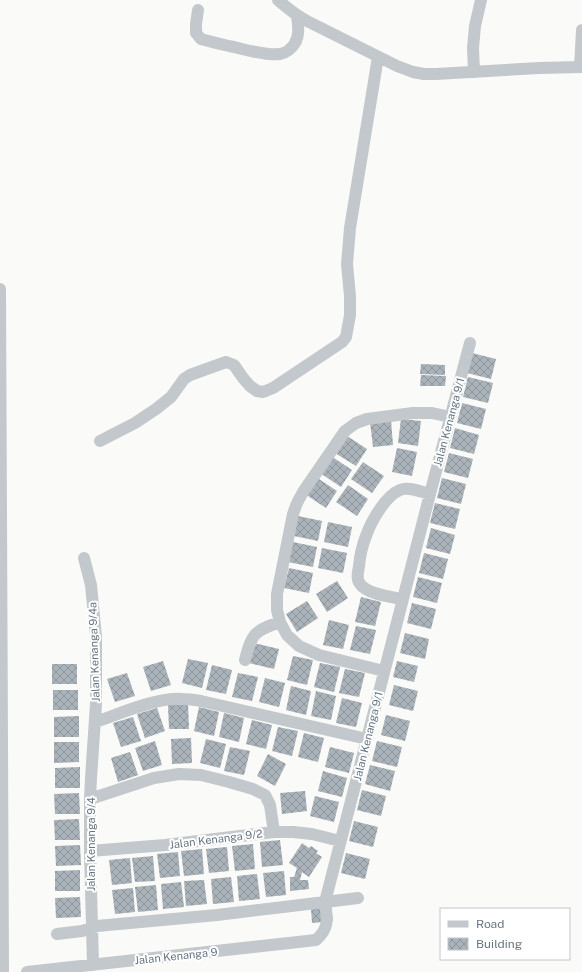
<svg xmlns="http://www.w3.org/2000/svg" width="582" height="972" font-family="'Public Sans',sans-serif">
  <defs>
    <pattern id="building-cross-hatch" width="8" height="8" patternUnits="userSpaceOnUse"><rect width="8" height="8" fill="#aab3b9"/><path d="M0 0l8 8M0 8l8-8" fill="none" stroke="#8e969c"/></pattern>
  </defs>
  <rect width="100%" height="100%" fill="#fafaf8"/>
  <path fill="url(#building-cross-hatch)" d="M472,353L496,359L491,379L467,373Z
    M421,364L445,365V375L420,374Z
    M421,375L446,376L445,386H420Z
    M468,377L493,383L488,403L463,397Z
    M462,403L486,409L481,429L457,423Z
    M401,419L421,421L418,446L398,443Z
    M391,420L393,445L373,447L370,422Z
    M455,428L479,435L474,454L450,448Z
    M347,436L367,449L356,466L335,453Z
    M397,448L417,452L412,476L392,472Z
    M449,453L473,459L468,478L444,472Z
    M331,456L352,470L341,487L320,473Z
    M363,462L384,476L372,493L351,479Z
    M316,477L337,491L326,508L305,494Z
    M442,478L466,484L461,504L437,498Z
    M348,485L368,499L357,516L336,502Z
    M435,503L460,509L455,529L430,523Z
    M298,516L322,521L318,541L294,536Z
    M328,522L352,527L348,547L324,542Z
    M431,528L455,535L450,554L426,548Z
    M293,542L317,547L313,567L288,562Z
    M322,548L347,553L343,573L318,568Z
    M424,553L448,559L443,579L419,573Z
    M289,568L313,573L309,593L284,588Z
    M418,577L442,583L437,603L413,597Z
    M337,581L348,598L327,612L316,594Z
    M361,597L381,602L375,626L355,622Z
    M307,601L318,618L297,632L286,614Z
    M412,603L436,609L431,629L407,623Z
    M329,620L349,625L343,649L323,645Z
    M356,626L376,630L370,654L350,650Z
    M405,633L429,639L425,659L400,653Z
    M254,643L279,649L274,669L249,663Z
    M293,656L313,660L307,685L287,680Z
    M188,659L208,663L202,688L182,683Z
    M163,661L171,685L151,691L143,667Z
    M397,661L418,666L414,682L393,677Z
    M320,663L340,667L334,692L314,687Z
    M52,664H77V684H52Z
    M212,665L232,670L226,694L206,690Z
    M345,669L365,673L359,697L339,693Z
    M127,673L135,696L115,702L107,679Z
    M238,673L258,677L252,701L232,697Z
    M265,678L285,683L279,707L259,702Z
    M394,685L418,691L413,711L389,705Z
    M291,686L311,691L306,715L286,710Z
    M53,690H78V710H53Z
    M316,691L336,696L331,720L311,716Z
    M342,698L362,703L356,727L336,723Z
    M188,704L189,729H169L168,705Z
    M199,707L219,712L214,736L194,731Z
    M157,708L165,731L145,738L137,714Z
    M224,713L244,718L239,742L219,737Z
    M386,715L410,721L405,741L381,735Z
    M79,716V737H54V717Z
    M133,717L141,741L121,747L113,723Z
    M252,720L272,725L266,749L246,744Z
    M278,727L298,731L292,756L272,751Z
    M304,733L324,738L318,762L298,757Z
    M191,738L192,763L172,764L171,739Z
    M206,739L226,744L220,768L200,763Z
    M155,741L162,765L143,771L135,748Z
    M377,741L402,747L397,767L372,761Z
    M54,742H79V762L54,763Z
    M230,747L250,751L244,775L224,771Z
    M330,747L354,753L349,773L325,767Z
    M130,752L138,775L118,782L111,758Z
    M268,754L286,764L275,786L257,776Z
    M370,765L395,771L390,791L365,784Z
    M80,767V788H55V768Z
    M323,771L347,778L342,797L318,791Z
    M362,790L386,796L381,816L357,810Z
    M305,791L307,811L282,814L280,793Z
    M79,793L80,814H55L54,794Z
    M315,796L339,802L334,822L310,816Z
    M79,819L80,840H55L54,820Z
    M354,821L378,827L373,847L349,841Z
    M280,840L283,865L262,867L260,842Z
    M302,843L309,848L311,846L318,851L316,853L322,857L309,877L302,872L300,880H308L309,889L290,891V877H294L297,868L289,863Z
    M253,844L255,869L235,871L232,846Z
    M80,845L81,865L56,866L55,846Z
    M227,847L229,871L209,873L206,849Z
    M202,849L204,874L184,876L181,851Z
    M178,852L180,876L160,878L157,854Z
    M346,853L370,859L365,879L341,873Z
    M153,856L155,881L135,882L132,858Z
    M130,858L132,883L112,885L109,860Z
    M80,870V891H55V871Z
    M284,871L286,895L266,897L263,873Z
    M257,874L260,899L239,901L237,876Z
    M231,877L234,902L213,904L211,879Z
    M204,880L207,904L186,906L184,881Z
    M181,882L184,907L163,909L161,884Z
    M156,885L158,910L138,912L135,887Z
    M133,888L135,912L115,914L112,890Z
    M80,897L81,917L56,918L55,898Z
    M331,906L333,921L312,923L311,909Z"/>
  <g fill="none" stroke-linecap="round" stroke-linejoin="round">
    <path stroke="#c3c8cc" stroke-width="12" d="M278,0C287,8 296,15 307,21L397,66L413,72L424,74H436L539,68L582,67
      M198,10L196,24V33L201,39C212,42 223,45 234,47C247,50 267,56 280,54C286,53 292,48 295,43C300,34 298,25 297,16
      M580,67L582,30
      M474,72L473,48L475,26L481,0
      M0,289L3,972
      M100,441L135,423L156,409L171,397L184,379L190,375L226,362L234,365L243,378L250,386L257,391L263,392L273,388L342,342L346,337L350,315V296L347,264L350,228L378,57
      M84,558L91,585L96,637V704L91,778L90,799V851L93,965
      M402,599C391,597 367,594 360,584C356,579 358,572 359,566C360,556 362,546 366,536C371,522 385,496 400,490C408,486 421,492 430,494
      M245,660C252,633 254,631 280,622
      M384,671L319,655L299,646L287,635L280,622L277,610V594L293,514L297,503L303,492L345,431L356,423L367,419L413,413H432L450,417
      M95,722C120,714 156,697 183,699C189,699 195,700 201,701L367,739
      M90,799L154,778L179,774L201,775L229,782L253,789L265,795L270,805L274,832
      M90,851L165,845L274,832H293L312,834L340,841
      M325,902L358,898
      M57,934L82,931L97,926L217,915L325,902L430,494L470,343
      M27,972L316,940C330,928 327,918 325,902"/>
  </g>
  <g text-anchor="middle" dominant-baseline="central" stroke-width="4" stroke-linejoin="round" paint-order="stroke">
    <g font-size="11" fill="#657683" stroke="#fff">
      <text transform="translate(449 422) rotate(-75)">Jalan Kenanga 9/1</text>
      <text transform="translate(94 652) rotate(-92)">Jalan Kenanga 9/4a</text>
      <text transform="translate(368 736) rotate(-76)">Jalan Kenanga 9/1</text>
      <text transform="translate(216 839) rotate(-7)">Jalan Kenanga 9/2</text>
      <text transform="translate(91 844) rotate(-90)">Jalan Kenanga 9/4</text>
      <text transform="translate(176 956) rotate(-6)">Jalan Kenanga 9</text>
    </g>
  </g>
  <rect x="440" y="908" width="130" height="52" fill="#ffffff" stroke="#c1c8cd"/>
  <rect x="448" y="921" width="20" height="6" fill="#c3c8cc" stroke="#c1c8cd"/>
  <text x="476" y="928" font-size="12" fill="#657683">Road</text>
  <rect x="448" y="938" width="20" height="12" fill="url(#building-cross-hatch)" stroke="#c1c8cd"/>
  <text x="476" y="948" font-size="12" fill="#657683">Building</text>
</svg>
